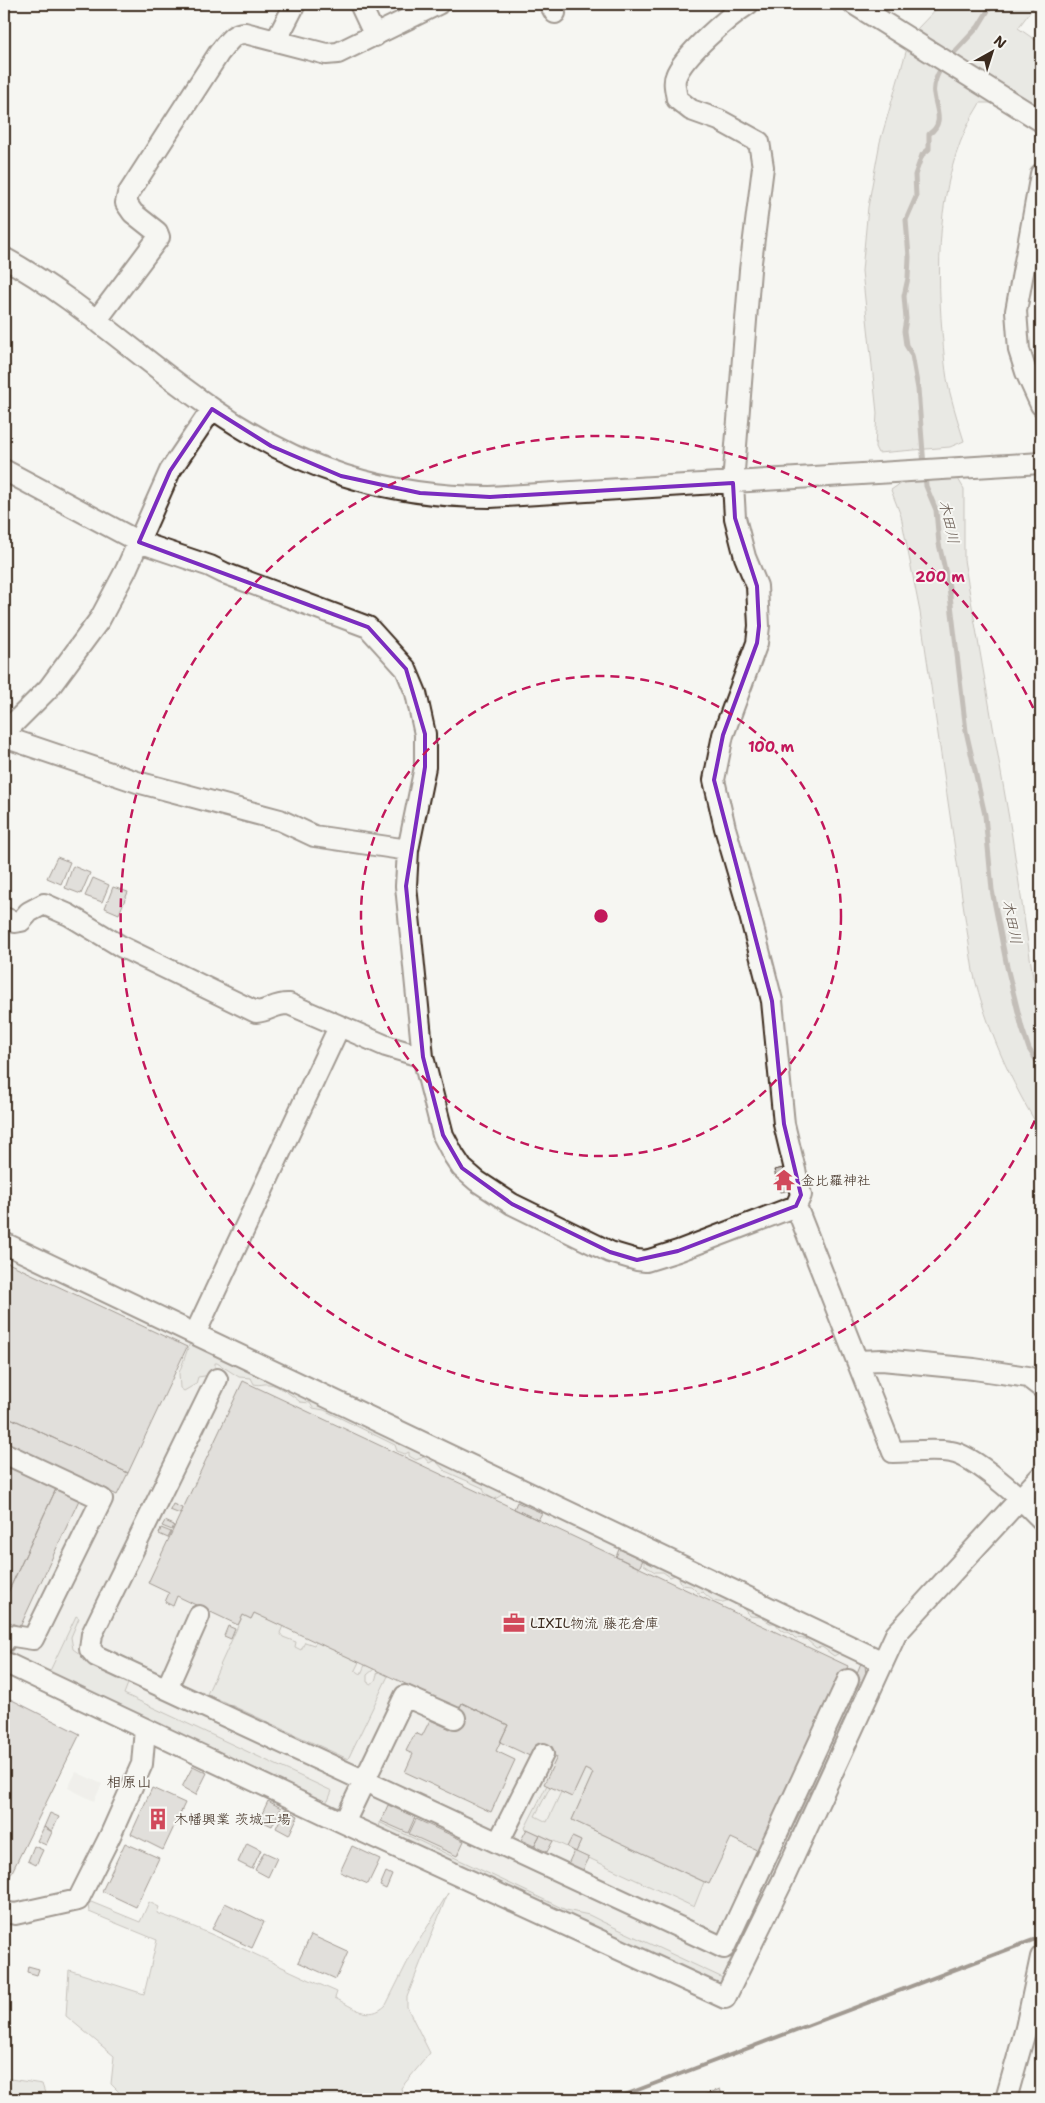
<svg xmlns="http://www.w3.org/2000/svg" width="1045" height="2103" font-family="'Shantell Sans','Klee One',sans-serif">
  <rect width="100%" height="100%" fill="#f6f6f2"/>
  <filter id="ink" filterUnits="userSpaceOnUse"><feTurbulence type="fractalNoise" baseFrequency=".02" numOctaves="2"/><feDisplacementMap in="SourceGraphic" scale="10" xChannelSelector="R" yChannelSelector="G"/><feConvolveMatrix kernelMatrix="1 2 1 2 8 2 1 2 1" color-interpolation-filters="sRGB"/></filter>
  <g filter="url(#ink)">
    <path fill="#e8e7e2" d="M4,1251L877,1667L724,1985L713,1986L4,1652Z
      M76,1772L102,1784L94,1801L68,1788Z"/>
    <path fill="#dad9d3" stroke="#8a8278" d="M941,4H1036L1018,28L1041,44V114L931,43V40L917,29Z
      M908,45L996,103H980C938,169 936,256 942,332C944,352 945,374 950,393C954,409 959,425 964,441L950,447L878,453L875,447L877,413L862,271L868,207L880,142Z
      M957,477L964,489V560L1011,830L1033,977L1041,1001V1131C1010,1081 987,1029 973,971L920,612L901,516L891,490L904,481Z
      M191,1340L505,1490V1493L495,1499C489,1497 484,1494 483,1488L445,1471L435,1460L429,1463L424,1457L416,1460L409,1456V1452L405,1454L397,1451L395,1445L324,1410L313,1408L310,1403L300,1402C295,1397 276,1384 269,1384C264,1383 260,1386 254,1384L251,1378L239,1377L217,1363H215V1369L211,1375L198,1377L196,1384L184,1391L180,1388L179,1373Z
      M641,1558H643L841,1652L834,1656L822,1647L816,1648L806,1639L795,1638L790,1633L781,1630L775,1623H770L761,1617L750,1616L743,1606L737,1607L734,1603L728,1600C718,1606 710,1599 703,1592L698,1593L691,1586L682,1585L679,1578L675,1575L670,1577L663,1572H655L644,1565V1560Z
      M254,1613L283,1626L280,1633L283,1637L296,1642L295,1647L301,1650L305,1642L314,1645L316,1642L359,1662L355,1670L361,1674L365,1665L374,1669L367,1675V1682L371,1684L375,1681L378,1671L388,1676L348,1759L207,1694L243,1615L251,1619Z
      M76,1616L79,1618L71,1637L73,1649L88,1660L129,1681L124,1694L332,1791L328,1801L319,1803L49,1673Z
      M833,1744L839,1747L724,1985L717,1982L713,1986L380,1829L379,1822L566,1910L589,1915L603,1922L723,1978L736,1945Z
      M585,1769L593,1773L572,1820L704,1882L694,1907L576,1852L581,1841L573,1837L567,1847L525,1828L547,1785L550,1787L535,1816L547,1822L561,1792L572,1797Z
      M448,1893L407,1997V2007L430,2053L401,2088L403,2096L400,2099H126L111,2084L114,2056L66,2016L69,1970L144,1994L157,1940L89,1912L88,1904L91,1902L140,1922L149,1902L159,1907L157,1913C219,1934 276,1966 337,1992L335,1998C353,2007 369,2022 386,2005L414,1949Z
      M4,2078L42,2084L47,2099H4Z"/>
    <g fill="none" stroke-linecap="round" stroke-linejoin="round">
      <path stroke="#857a71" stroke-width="5" d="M949,58L978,27L992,4
        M924,466L918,389L912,355L906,345L904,331L906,319L904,296L908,278L909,257L906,220L916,197L915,175L922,155L929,149V134C945,123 936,110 934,94C932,86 938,71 944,65
        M925,474L926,486L936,510L939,544L949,587L966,731L985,815L992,890L1007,967L1022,1028L1029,1049L1041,1068"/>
    </g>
    <path fill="#c8c3be" stroke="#3b2a1e" d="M57,857L70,862L61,884L47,878Z
      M73,866L90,873L81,894L65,888Z
      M93,878L109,885L102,902L85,896Z
      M113,887L128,892L119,914L105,908Z
      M788,1167L794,1189L780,1192L774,1170Z
      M4,1261L187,1347L128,1473L4,1415Z
      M243,1381L848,1666L761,1852L731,1838L709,1884L572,1820L593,1773L585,1769L572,1797L544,1784L557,1757L538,1748L534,1758L500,1742L508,1725L462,1703L459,1709L254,1613L251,1619L243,1615L238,1625L177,1596L173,1606L165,1602L169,1593L148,1583Z
      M4,1415L128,1473L117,1495L4,1441Z
      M4,1465L56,1489L4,1601Z
      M56,1489L79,1500L20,1627L4,1619V1601Z
      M517,1502L542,1513L538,1520L514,1509Z
      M173,1504L182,1508L180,1514L170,1510Z
      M165,1521L174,1525L172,1530L162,1526Z
      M161,1528L171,1532L168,1538L159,1534Z
      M619,1549L643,1560L639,1568L616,1557Z
      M228,1626L235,1629L231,1639L224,1636Z
      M861,1663L865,1665L866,1675L837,1746L829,1742L860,1678L846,1671L847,1668L857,1673Z
      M4,1696L80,1734L4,1888Z
      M462,1703L508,1725L496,1751L515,1760L491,1812L405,1772L413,1754L406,1751L415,1733L422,1736L430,1720L450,1729Z
      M193,1766L207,1773L196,1795L182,1787Z
      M152,1788L185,1803L163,1850L131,1834Z
      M268,1801L281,1808L272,1826L259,1820Z
      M388,1805L415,1817L408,1833L381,1821Z
      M285,1809L298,1816L289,1835L276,1828Z
      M50,1813L59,1817L52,1831L44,1827Z
      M416,1819L464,1841L457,1856L409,1834Z
      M44,1827L52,1832L46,1845L37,1841Z
      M527,1829L540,1835L534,1846L521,1840Z
      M540,1835L553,1841L547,1852L534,1846Z
      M572,1837L581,1841L576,1852L567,1847Z
      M125,1843L159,1858L136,1907L102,1891Z
      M247,1843L261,1850L252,1869L238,1862Z
      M34,1846L43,1850L36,1865L28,1861Z
      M352,1846L380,1859L368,1884L340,1872Z
      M574,1851L589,1858L583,1870L568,1864Z
      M264,1852L277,1858L268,1877L255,1870Z
      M386,1872L392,1875L386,1889L380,1886Z
      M225,1903L264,1922L252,1948L212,1929Z
      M311,1935L348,1952L336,1979L298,1962Z
      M28,1966L39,1969L37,1975L27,1972Z
      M720,2089L724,2099H694Z"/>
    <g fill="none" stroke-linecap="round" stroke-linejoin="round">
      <g stroke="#3b2a1e" stroke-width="24">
        <path id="minor" d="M360,4L375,36
          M550,4L555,13
          M854,4L1041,121
          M276,41L295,4
          M1041,174L1016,311L1019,350L1026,372L1041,405
          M4,258C79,299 142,361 213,409C299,469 385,497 490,497L1041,463
          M96,321L159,237L157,232L133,213L126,203L128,194L219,53C227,44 233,32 245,33L326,54L338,53L438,4
          M4,470L139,542L210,566L224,573L368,627L406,669L416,693L425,734V767L408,850L406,886L423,1057L443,1135L454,1156L462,1168L477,1181L512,1204L610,1252L637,1260L646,1261L678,1251L796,1206L801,1195L784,1124L772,1001L746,900L725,828L714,780L723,735L757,643L759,626L757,586L745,557L735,518L733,483L750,270L763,167L759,142L719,120L691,110L677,99C676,92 673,82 676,76C683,56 729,16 748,4
          M4,733L49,688L100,619L126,570L170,471L212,409
          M4,737L137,782L280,820L314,836L408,850
          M4,918L15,922L21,921L29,912L44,904L69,915L122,947L256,1012C270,1011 275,1003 289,1004L386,1046L423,1057
          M796,1206L893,1452C911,1452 933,1449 951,1452C974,1455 1025,1502 1041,1519
          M4,1243L883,1662
          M195,1334L339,1027
          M857,1361L882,1360L974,1369L1028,1377L1041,1387
          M217,1379L92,1634L90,1649L96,1656L724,1948L848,1680
          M4,1453L102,1499L33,1639L7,1635L4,1642
          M4,1662L344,1823L725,1998L782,1882L896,1634L1041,1476
          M167,1688L199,1616
          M344,1823L405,1696L455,1718
          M498,1843L543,1754
          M4,1912L15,1914L78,1900L110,1836L142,1764L145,1729
          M1006,2099L1026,2028L1041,1957"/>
      </g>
      <use href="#minor" stroke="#f6f6f2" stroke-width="20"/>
      <path stroke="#3b2a1e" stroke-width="4" d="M614,2099L1041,1937"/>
    </g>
  </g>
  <path d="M0 0H1045V2103H0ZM212,409L271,446L341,476L420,493L490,497L733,483L735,518L757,586L759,626L757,643L723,735L714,780L772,1001L784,1124L801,1195L796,1206L678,1251L637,1260L610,1252L512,1204L462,1168L443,1135L423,1057L406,886L425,767V734L406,669L368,627L139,542L170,471Z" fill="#f6f6f2" fill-opacity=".55" fill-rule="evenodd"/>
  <path fill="none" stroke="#7b2cbf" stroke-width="4" stroke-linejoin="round" d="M212,409L271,446L341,476L420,493L490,497L733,483L735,518L757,586L759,626L757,643L723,735L714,780L772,1001L784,1124L801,1195L796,1206L678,1251L637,1260L610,1252L512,1204L462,1168L443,1135L423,1057L406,886L425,767V734L406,669L368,627L139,542L170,471Z"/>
  <g fill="none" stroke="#c2185b" stroke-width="2.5" stroke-dasharray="9 6">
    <circle cx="601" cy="916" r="240"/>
    <path d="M1041 1107A480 480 0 1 1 1041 725"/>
  </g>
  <defs>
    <g id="temple-bare" transform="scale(1.725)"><path d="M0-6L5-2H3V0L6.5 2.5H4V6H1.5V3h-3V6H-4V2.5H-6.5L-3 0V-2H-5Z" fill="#d1495b" stroke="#f6f6f2" stroke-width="2.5" paint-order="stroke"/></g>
    <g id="office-bare" transform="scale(1.725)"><path d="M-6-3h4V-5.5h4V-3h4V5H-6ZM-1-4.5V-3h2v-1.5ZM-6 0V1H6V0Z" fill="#d1495b" stroke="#f6f6f2" stroke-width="2.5" paint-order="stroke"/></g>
    <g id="building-bare" transform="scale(1.725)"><path d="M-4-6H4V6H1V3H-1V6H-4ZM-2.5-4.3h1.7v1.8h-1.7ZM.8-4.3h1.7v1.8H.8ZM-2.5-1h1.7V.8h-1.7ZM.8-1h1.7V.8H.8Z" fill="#d1495b" stroke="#f6f6f2" stroke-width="2.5" paint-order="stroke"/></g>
  </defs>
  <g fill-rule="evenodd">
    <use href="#temple-bare" x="784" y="1180"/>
    <use href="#office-bare" x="514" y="1623"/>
    <use href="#building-bare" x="158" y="1819"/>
  </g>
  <g text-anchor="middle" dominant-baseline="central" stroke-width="4" stroke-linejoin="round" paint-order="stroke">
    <g font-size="14" fill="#3b2a1e" stroke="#f6f6f2" text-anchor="start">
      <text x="801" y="1180">金比羅神社</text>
      <text x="530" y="1623">LIXIL物流 藤花倉庫</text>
      <text x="174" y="1819">木幡興業 茨城工場</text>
    </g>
    <g font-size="15" font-style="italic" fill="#605248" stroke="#f6f6f2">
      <text transform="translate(949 522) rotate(77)">木田川</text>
      <text transform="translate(1012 922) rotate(78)">木田川</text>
    </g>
    <g font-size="15" fill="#3b2a1e" stroke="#f6f6f2">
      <text x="129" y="1782">相原山</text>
    </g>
  </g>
  <circle cx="601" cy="916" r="8" fill="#c2185b" stroke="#f6f6f2" stroke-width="2.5"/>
  <g font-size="15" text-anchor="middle" font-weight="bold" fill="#c2185b" stroke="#f6f6f2" stroke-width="4" stroke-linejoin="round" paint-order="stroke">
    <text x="940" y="582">200 m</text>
    <text x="771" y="752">100 m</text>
  </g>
  <rect width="1045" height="2103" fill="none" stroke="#f6f6f2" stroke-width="20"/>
  <rect x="10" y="10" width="1025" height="2083" fill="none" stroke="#3b2a1e" stroke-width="2" filter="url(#ink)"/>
  <g transform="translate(992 52) rotate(39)" stroke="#f6f6f2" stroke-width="4" paint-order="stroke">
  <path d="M0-4L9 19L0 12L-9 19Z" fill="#3b2a1e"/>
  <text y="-8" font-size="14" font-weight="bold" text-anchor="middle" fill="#3b2a1e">N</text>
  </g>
</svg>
